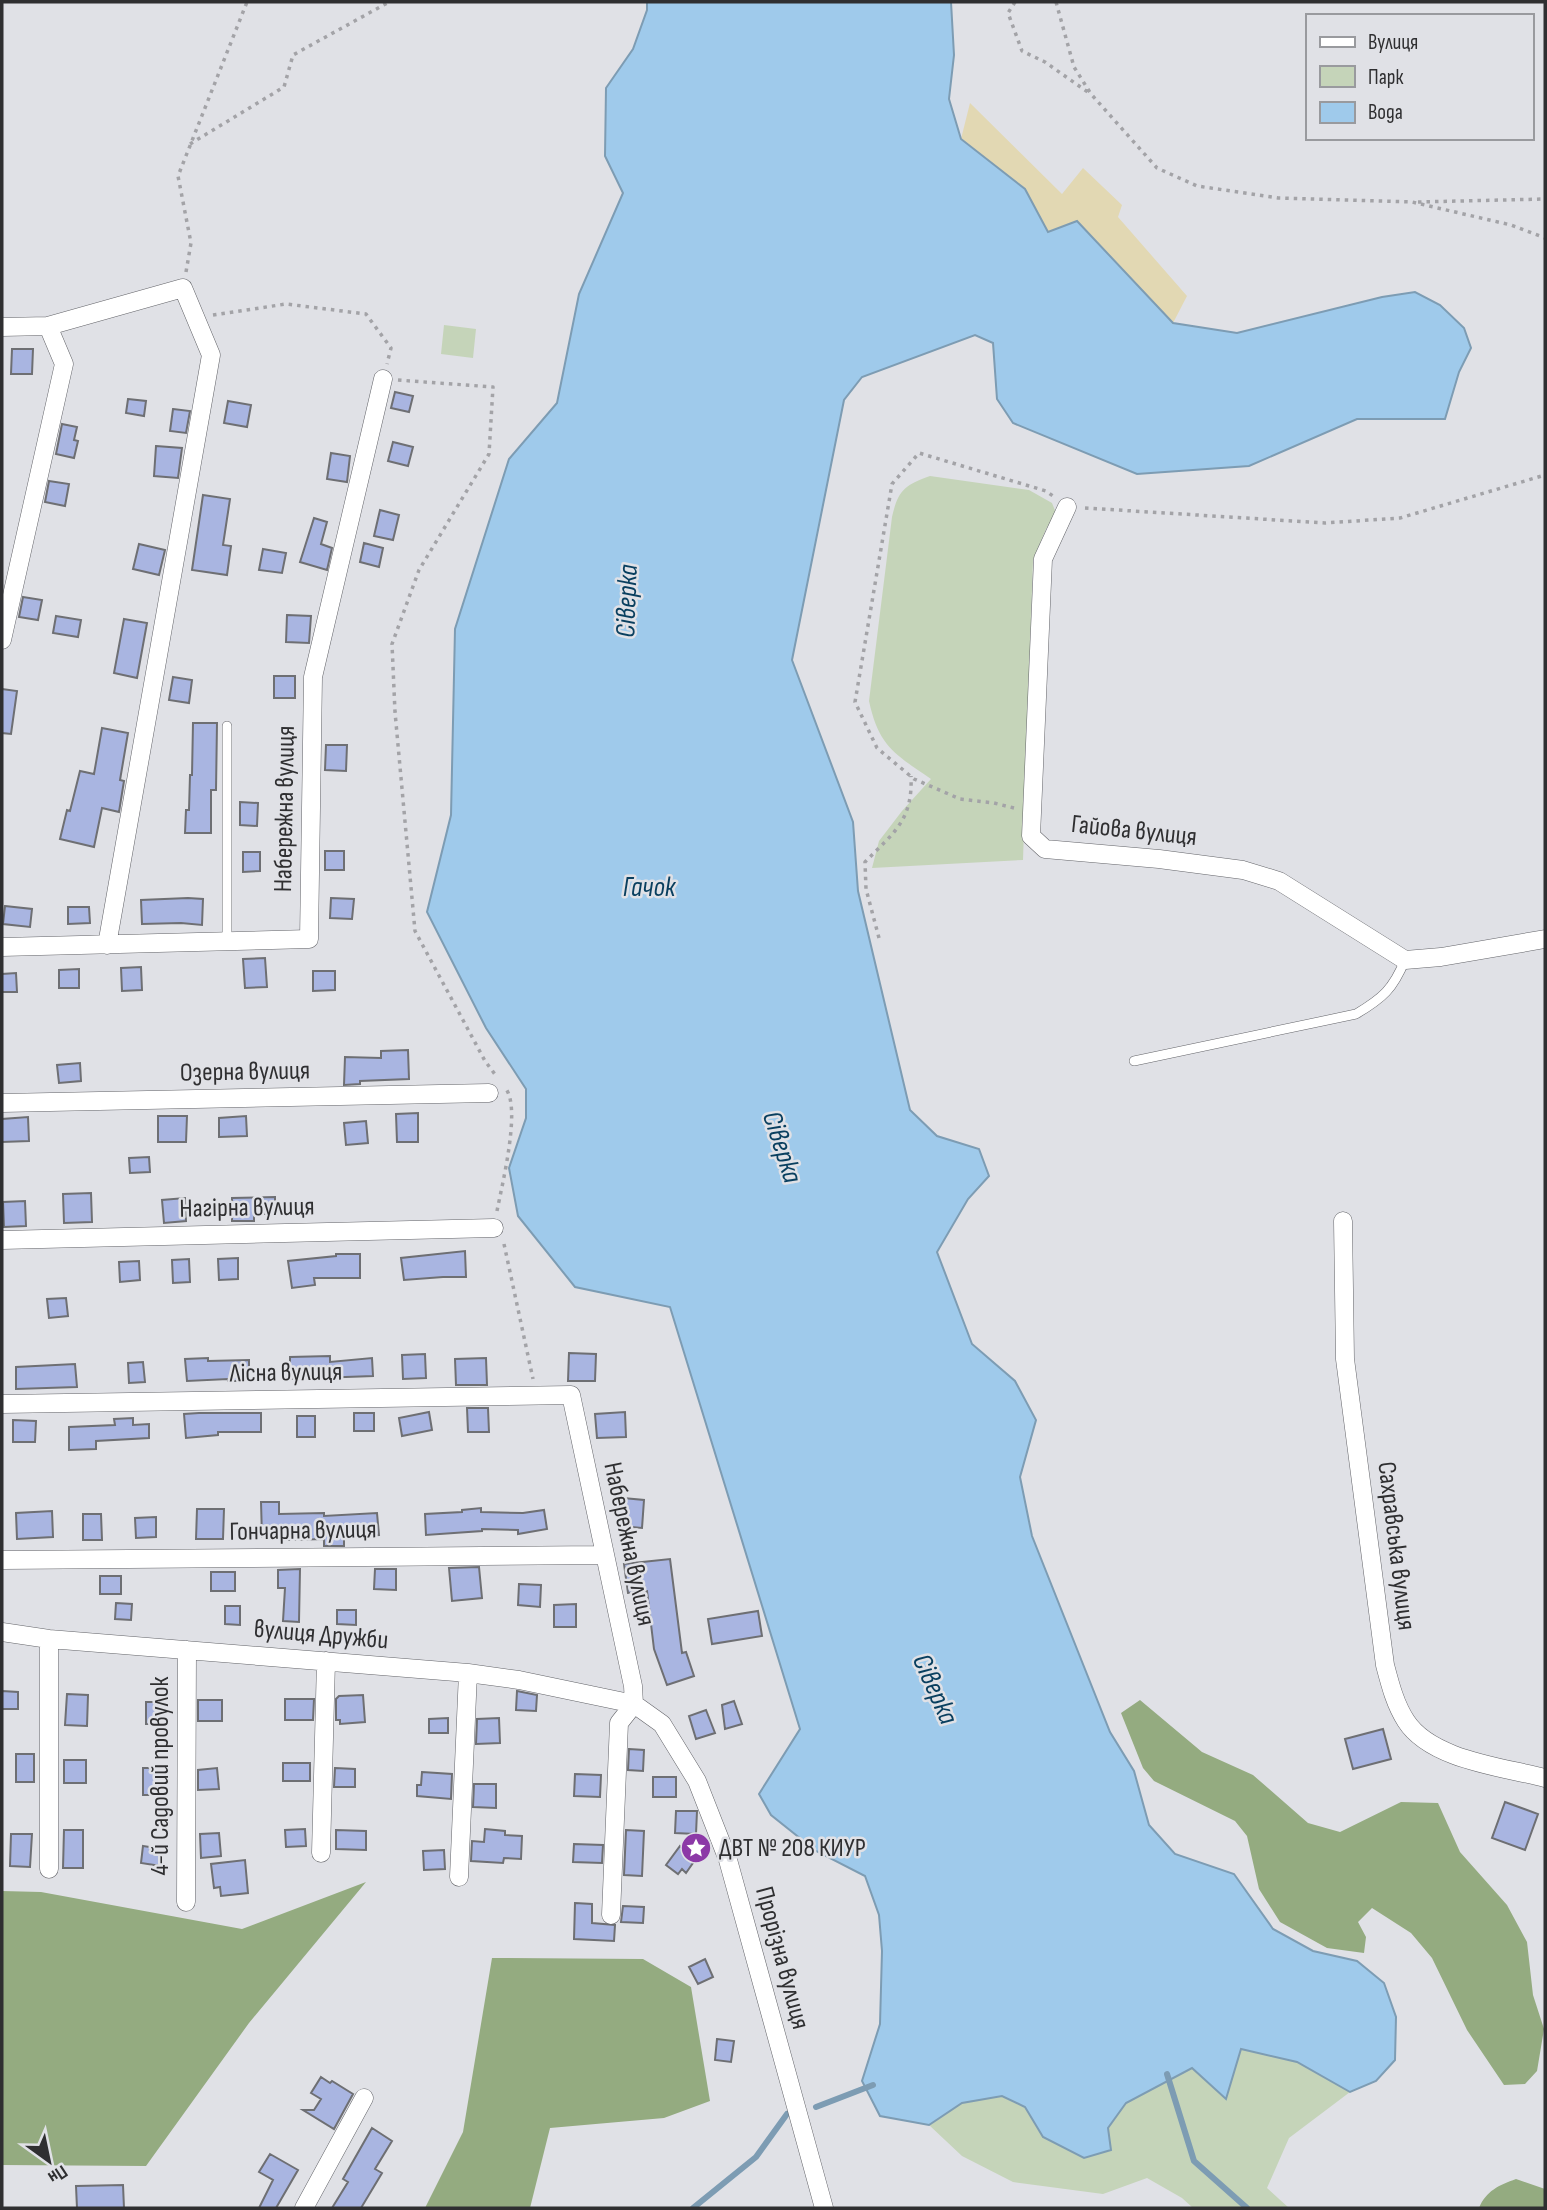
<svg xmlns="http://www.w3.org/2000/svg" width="1547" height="2210" font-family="'Sofia Sans Condensed',sans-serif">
  <rect width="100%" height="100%" fill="#e0e1e6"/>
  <path fill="#c5d4b9" d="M444,325L476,329L473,358L441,354Z
    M930,476L1029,490L1052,503L1056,513L1046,529L1033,560L1023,860L872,868L879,841L902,811L931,779C895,754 879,747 869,701L892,517C898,491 904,485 930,476Z
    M1241,2048L1297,2062L1350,2092L1289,2138L1267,2188L1289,2208H1193L1182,2198L1147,2178L1103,2194L1013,2182L962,2156L929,2125L962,2103L1002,2096L1025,2107L1043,2137L1108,2128L1126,2103L1192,2068L1226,2099Z"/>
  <path fill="#94ab80" d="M1140,1700L1202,1752L1253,1775L1308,1823L1340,1832L1401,1802L1438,1803L1460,1852L1507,1905L1527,1942L1533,1995L1544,2029L1537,2071L1525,2084L1504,2085L1467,2030L1432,1958L1411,1933L1372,1908L1358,1922L1366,1937L1364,1953L1327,1948L1280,1922L1259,1889L1247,1836L1235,1821L1154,1781L1143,1768L1121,1713Z
    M366,1882L249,2023L146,2166L2,2165V1891L41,1892L242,1929Z
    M492,1958L643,1959L691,1987L710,2101L664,2118L550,2128L530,2208H425L463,2132Z
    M1516,2179L1545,2189V2208H1479C1486,2191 1499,2185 1516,2179Z"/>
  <path fill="#e2d8b3" d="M970,103L1062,194L1083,168L1122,205L1118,217L1187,296L1173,323L1077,221L1048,233L1025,189L961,139Z"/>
  <path fill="#9fcaeb" stroke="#7d9cb3" stroke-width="2" d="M647,2H951L954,55L949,99L961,139L1025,189L1048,232L1077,221L1173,323L1237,333L1382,297L1415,292L1440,305L1464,328L1471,348L1459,372L1445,419H1357L1249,466L1137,474L1013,423L997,399L993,343L975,335L862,377L844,400L792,660L853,822L858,891L910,1110L937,1136L979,1149L989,1176L968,1199L937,1252L972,1344L1015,1381L1036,1420L1020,1477L1032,1536L1110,1732L1134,1771L1149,1825L1175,1854L1234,1874L1273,1929L1313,1951L1357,1961L1384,1983L1396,2017L1395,2060L1376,2081L1350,2092L1297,2062L1241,2049L1226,2099L1192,2068L1126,2103L1108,2128L1111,2150L1084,2158L1043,2137L1025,2107L1002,2096L962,2103L929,2125L880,2116L862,2081L880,2024L882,1951L879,1915L865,1876L816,1851L771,1815L759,1794L800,1729L670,1307L575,1287L518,1216L509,1168L526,1118V1089L486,1028L427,912L451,815L455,629L509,459L557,403L579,294L623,193L605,156L606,88L633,49L647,10Z"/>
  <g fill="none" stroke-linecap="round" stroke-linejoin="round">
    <path stroke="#7d9cb3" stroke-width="6" d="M1167,2074L1194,2161L1247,2208
      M816,2107L873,2085
      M693,2208L756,2157L787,2114"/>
  </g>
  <path fill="#a9b5e1" stroke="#6e6f73" stroke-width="2" d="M12,349H33L32,374H11Z
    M395,392L413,396L409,412L391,408Z
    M128,399L146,401L144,416L126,413Z
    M228,401L251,405L247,427L224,423Z
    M173,409L190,411L186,433L170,431Z
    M62,424L77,427L74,440L78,441L74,458L56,454Z
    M393,442L413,447L408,466L388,461Z
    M156,446L182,448L178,478L154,476Z
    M331,453L350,456L347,482L327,479Z
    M49,481L69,484L65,506L45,502Z
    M203,495L230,499L223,545L231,546L227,575L192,570Z
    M380,510L399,515L393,540L374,536Z
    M314,518L327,522L321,544L332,548L327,570L300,562Z
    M364,543L383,548L379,567L360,562Z
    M139,544L165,550L159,575L133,569Z
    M263,549L286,553L282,573L259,570Z
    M23,597L42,600L38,620L19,617Z
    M287,615L311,616L309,643L286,642Z
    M56,616L81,620L78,637L53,633Z
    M124,619L147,623L137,678L114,673Z
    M274,676H295V698H274Z
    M173,677L192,680L189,703L169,700Z
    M2,689L17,691L11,734L2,733Z
    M193,723H217L216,790H211V833H185L186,810H189L190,775H192Z
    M102,728L128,733L120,780L124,781L119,812L102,808L94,847L60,839L67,810L70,811L80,771L94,774Z
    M326,745H347L346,771L325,770Z
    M240,802L258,803L257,826L240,825Z
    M325,851H344V870H325Z
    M243,852H260V871L243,872Z
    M188,898L203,899L202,925L181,923L142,924L141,900Z
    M331,898L354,899L352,919L330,918Z
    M5,906L32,909L30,927L3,924Z
    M68,907H89L90,923L68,924Z
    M265,958L267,987L245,988L243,959Z
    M141,967L142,990L122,991L121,968Z
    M79,969V988H59V970Z
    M313,971H335V990L313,991Z
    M16,973L17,992H2V974Z
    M408,1050L409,1079L360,1081V1084L344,1085L345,1057L381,1058V1051Z
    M80,1063L81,1081L59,1083L57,1065Z
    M418,1113V1142H397L396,1114Z
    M158,1116H187L186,1142H158Z
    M246,1116L247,1136L219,1137V1118Z
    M28,1117L29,1141L2,1142V1119Z
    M366,1121L368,1143L346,1145L344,1123Z
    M149,1157L150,1172L130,1173L129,1158Z
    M91,1193L92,1222L64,1223L63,1194Z
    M275,1197V1214H254V1221H232V1198Z
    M185,1198L186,1221L164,1223L162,1200Z
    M25,1201L26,1226L4,1227L3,1202Z
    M465,1251L466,1277H443L404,1280L401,1258Z
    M336,1254H360V1278H314L315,1285L292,1288L288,1261L336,1256Z
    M238,1258V1279L219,1280L218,1259Z
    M189,1259L190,1282L173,1283L172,1260Z
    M139,1261L140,1280L120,1282L119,1262Z
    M66,1298L68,1316L49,1318L47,1299Z
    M569,1353L596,1354L595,1381H568Z
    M425,1354L426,1378L403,1379L402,1355Z
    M330,1356V1362L372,1358L373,1376L290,1379V1357Z
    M208,1358V1361L249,1360V1381H228V1379L187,1381L185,1359Z
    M486,1358L487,1385H456L455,1359Z
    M143,1362L145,1382L129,1383L128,1363Z
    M75,1364L77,1387L16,1389V1367Z
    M467,1408H488L489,1432H468Z
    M429,1412L432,1430L402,1436L399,1418Z
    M625,1412L626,1437L597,1438L595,1414Z
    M199,1413H261V1432H218V1435L186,1438L184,1414Z
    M354,1413H374V1431H354Z
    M297,1416H315V1437H297Z
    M133,1418V1425L149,1424V1438L96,1441V1449L69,1450V1427L115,1425L114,1419Z
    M13,1420L36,1421L35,1442H13Z
    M623,1498L644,1500L642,1528L621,1526Z
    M261,1502H279V1514L324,1513V1516L377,1513L379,1535L344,1537V1546H324V1539L289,1540V1537H262Z
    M481,1508V1512L523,1513L544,1510L547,1529L518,1534V1530L482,1529V1531L426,1535L425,1514L462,1512V1510Z
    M197,1509H224L223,1539H196Z
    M52,1511L53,1537L17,1539L16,1513Z
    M83,1514H101L102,1540H83Z
    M156,1517V1537L136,1538L135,1518Z
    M670,1559L682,1653L686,1652L694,1676L667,1685L654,1649L647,1591L628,1593L624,1564Z
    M479,1567L482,1598L452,1601L449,1568Z
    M300,1569L299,1622L283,1621L285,1588H278V1570Z
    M375,1569H396V1590L374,1589Z
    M211,1572H235V1591H211Z
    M100,1576H121V1594H100Z
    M519,1584L541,1585L540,1607L518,1605Z
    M116,1603L132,1604L131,1620L115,1619Z
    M576,1604V1627H554V1605Z
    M225,1606H240V1625L225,1624Z
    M337,1610H356V1625L337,1624Z
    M758,1611L762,1636L712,1644L708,1619Z
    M2,1691L18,1692V1709H2Z
    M517,1691L537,1695L536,1711L516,1710Z
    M67,1694L88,1695L87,1726L65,1725Z
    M363,1695L365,1722L340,1724V1720H336V1699L339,1696Z
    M285,1699H314L313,1720H285Z
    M198,1700H222V1721H198Z
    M734,1701L742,1724L725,1729L722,1705Z
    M146,1702H164V1724H146Z
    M706,1710L715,1733L696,1739L689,1716Z
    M448,1718V1733H429V1719Z
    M499,1718L500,1743L476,1744L477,1719Z
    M1383,1729L1391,1759L1353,1769L1345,1739Z
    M629,1749L644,1750L643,1771L628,1770Z
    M16,1754H34V1782H16Z
    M64,1760H86V1783H64Z
    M283,1763H310V1781H283Z
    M143,1768H164V1795H143Z
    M217,1768L219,1789L198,1790V1770Z
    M335,1768L355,1769V1787H334Z
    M422,1772L452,1774L451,1799L417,1796V1785H421Z
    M575,1774L601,1775L600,1797L574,1796Z
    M653,1777H676V1797H653Z
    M474,1784H496V1808L473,1807Z
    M1505,1802L1538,1814L1525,1850L1492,1838Z
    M676,1811H697L696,1834L675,1833Z
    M305,1829L306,1846L286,1847L285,1830Z
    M485,1829L505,1831V1835L522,1836L521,1859L504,1858L503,1863L471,1861L472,1841L484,1842Z
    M64,1830H83V1868H63Z
    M336,1830L366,1831V1850L336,1849Z
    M626,1830L644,1831L642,1876L624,1875Z
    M219,1833L221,1856L201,1858L200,1834Z
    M11,1834H32L30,1867L10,1866Z
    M574,1844L603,1845L602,1863L573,1862Z
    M143,1846L163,1849L161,1866L141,1863Z
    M680,1846L692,1855L690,1857L695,1860L686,1873L682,1869L678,1874L666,1865Z
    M444,1850L445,1869L424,1870L423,1851Z
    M245,1860L248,1893L221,1896L220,1887L214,1888L211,1864Z
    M575,1903L592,1904V1923L615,1925L614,1941L574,1939Z
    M623,1906L644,1907L643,1923L621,1922Z
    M705,1959L713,1977L698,1984L689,1967Z
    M717,2039L734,2041L731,2062L715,2060Z
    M321,2077L330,2083L332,2081L353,2094L334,2129L303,2110H314L321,2099L311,2093Z
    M372,2128L392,2141L375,2169L382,2173L361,2208H332L348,2182L343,2179Z
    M270,2154L298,2170L276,2208H259L273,2180L259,2172Z
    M123,2185L124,2208H77L76,2186Z"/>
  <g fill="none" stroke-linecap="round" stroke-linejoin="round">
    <g stroke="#636469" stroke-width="10">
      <path id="lane" d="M227,726V941
        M1134,1061L1356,1014C1383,998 1393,989 1405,960"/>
    </g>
    <g stroke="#636469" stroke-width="19">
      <path id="street" d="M2,327L48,326L183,288L211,355L107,945
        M1067,507L1043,559L1031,836L1045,849L1159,859L1243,870L1279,881L1405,960L1441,957L1545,939
        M2,640L64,364L48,326
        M2,947L309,939L313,677L383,379
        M2,1103L489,1093
        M1343,1221L1345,1359L1385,1665C1390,1684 1395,1704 1406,1721C1431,1760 1503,1767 1545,1778
        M2,1240L494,1228
        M2,1404L571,1395L633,1686L634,1704
        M2,1560L604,1555
        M2,1632L49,1639L468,1673L519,1680L634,1704L662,1724L697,1781L728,1860L824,2208
        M49,1639V1869
        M321,1853L326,1661
        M459,1877L468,1673
        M186,1902L187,1650
        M611,1915L619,1723L634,1704
        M304,2208L364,2098"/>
    </g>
    <path stroke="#a3a3a7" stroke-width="3.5" stroke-dasharray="3.5 5" stroke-linecap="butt" d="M1015,2L1008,13L1022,51L1045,62L1089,93
      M1056,2L1074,67L1091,94L1157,168L1197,186L1278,198L1412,202L1511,225L1545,238
      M190,144L284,87L293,55L389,2
      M1418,202L1545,199
      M186,272L191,243L178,176L247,2
      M213,315L286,304L366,314L391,348L387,364
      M398,380L493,387L489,454L419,570L392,644L395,712L415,931L485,1061L497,1077
      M1085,508L1325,523L1400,518L1545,475
      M1014,808L994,803L960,799L914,779L877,748L855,702L892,484L919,453L1046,491L1053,496
      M879,938L866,889L865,862C893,833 913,821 911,776
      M497,1211C502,1185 521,1109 506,1089
      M504,1244L533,1379"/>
    <use href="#lane" stroke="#fff" stroke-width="9"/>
    <use href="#street" stroke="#fff" stroke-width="18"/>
  </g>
  <defs>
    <g id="sight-disc" transform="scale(1.575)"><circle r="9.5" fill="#8c39a7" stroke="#e0e1e6"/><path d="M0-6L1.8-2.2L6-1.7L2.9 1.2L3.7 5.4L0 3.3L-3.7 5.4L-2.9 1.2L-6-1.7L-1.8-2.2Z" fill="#fff"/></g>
  </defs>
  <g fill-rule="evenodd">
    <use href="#sight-disc" x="696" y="1848"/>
  </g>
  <g text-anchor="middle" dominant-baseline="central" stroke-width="5" stroke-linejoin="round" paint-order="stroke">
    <g font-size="26" fill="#2f2f31" stroke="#e0e1e6">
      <text transform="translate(285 809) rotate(-89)">Набережна вулиця</text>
      <text transform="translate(1134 831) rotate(6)">Гайова вулиця</text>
      <text transform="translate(245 1072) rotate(-1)">Озерна вулиця</text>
      <text transform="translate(247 1208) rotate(-1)">Нагірна вулиця</text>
      <text transform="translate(286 1373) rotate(-1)">Лісна вулиця</text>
      <text transform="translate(303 1531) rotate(-1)">Гончарна вулиця</text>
      <text transform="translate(629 1544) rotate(78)">Набережна вулиця</text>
      <text transform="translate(1396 1546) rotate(83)">Сахравська вулиця</text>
      <text transform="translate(321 1635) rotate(5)">вулиця Дружби</text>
      <text transform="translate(160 1776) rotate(-90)">4-й Садовий провулок</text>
      <text transform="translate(782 1958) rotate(75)">Прорізна вулиця</text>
    </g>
    <g font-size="26" fill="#2f2f31" stroke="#e0e1e6" text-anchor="start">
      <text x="719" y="1848">ДВТ № 208 КИУР</text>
    </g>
    <g font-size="28" font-style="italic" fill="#093f5f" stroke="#e0e1e6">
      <text transform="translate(627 601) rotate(-88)">Сіверка</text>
      <text x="649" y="887">Гачок</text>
      <text transform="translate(782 1147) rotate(72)">Сіверка</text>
      <text transform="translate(935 1689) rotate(66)">Сіверка</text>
    </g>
  </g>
  <rect width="1547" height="2210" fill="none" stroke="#2f2f31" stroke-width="7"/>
  <rect x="1306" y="14" width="228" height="126" fill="#e0e1e6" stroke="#999a9e" stroke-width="2"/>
  <rect x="1320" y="37" width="35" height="10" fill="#ffffff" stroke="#999a9e" stroke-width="2"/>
  <text x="1368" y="49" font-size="21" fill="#2f2f31">Вулиця</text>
  <rect x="1320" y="66" width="35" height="21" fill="#c5d4b9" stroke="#999a9e" stroke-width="2"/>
  <text x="1368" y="84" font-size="21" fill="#2f2f31">Парк</text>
  <rect x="1320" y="102" width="35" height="21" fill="#9fcaeb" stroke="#999a9e" stroke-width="2"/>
  <text x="1368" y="119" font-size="21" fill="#2f2f31">Вода</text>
  <g transform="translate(49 2161) rotate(147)" stroke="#e0e1e6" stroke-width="5" paint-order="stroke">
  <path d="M0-5L12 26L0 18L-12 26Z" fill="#2f2f31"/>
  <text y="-10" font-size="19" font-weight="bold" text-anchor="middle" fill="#2f2f31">Пн</text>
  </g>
</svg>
